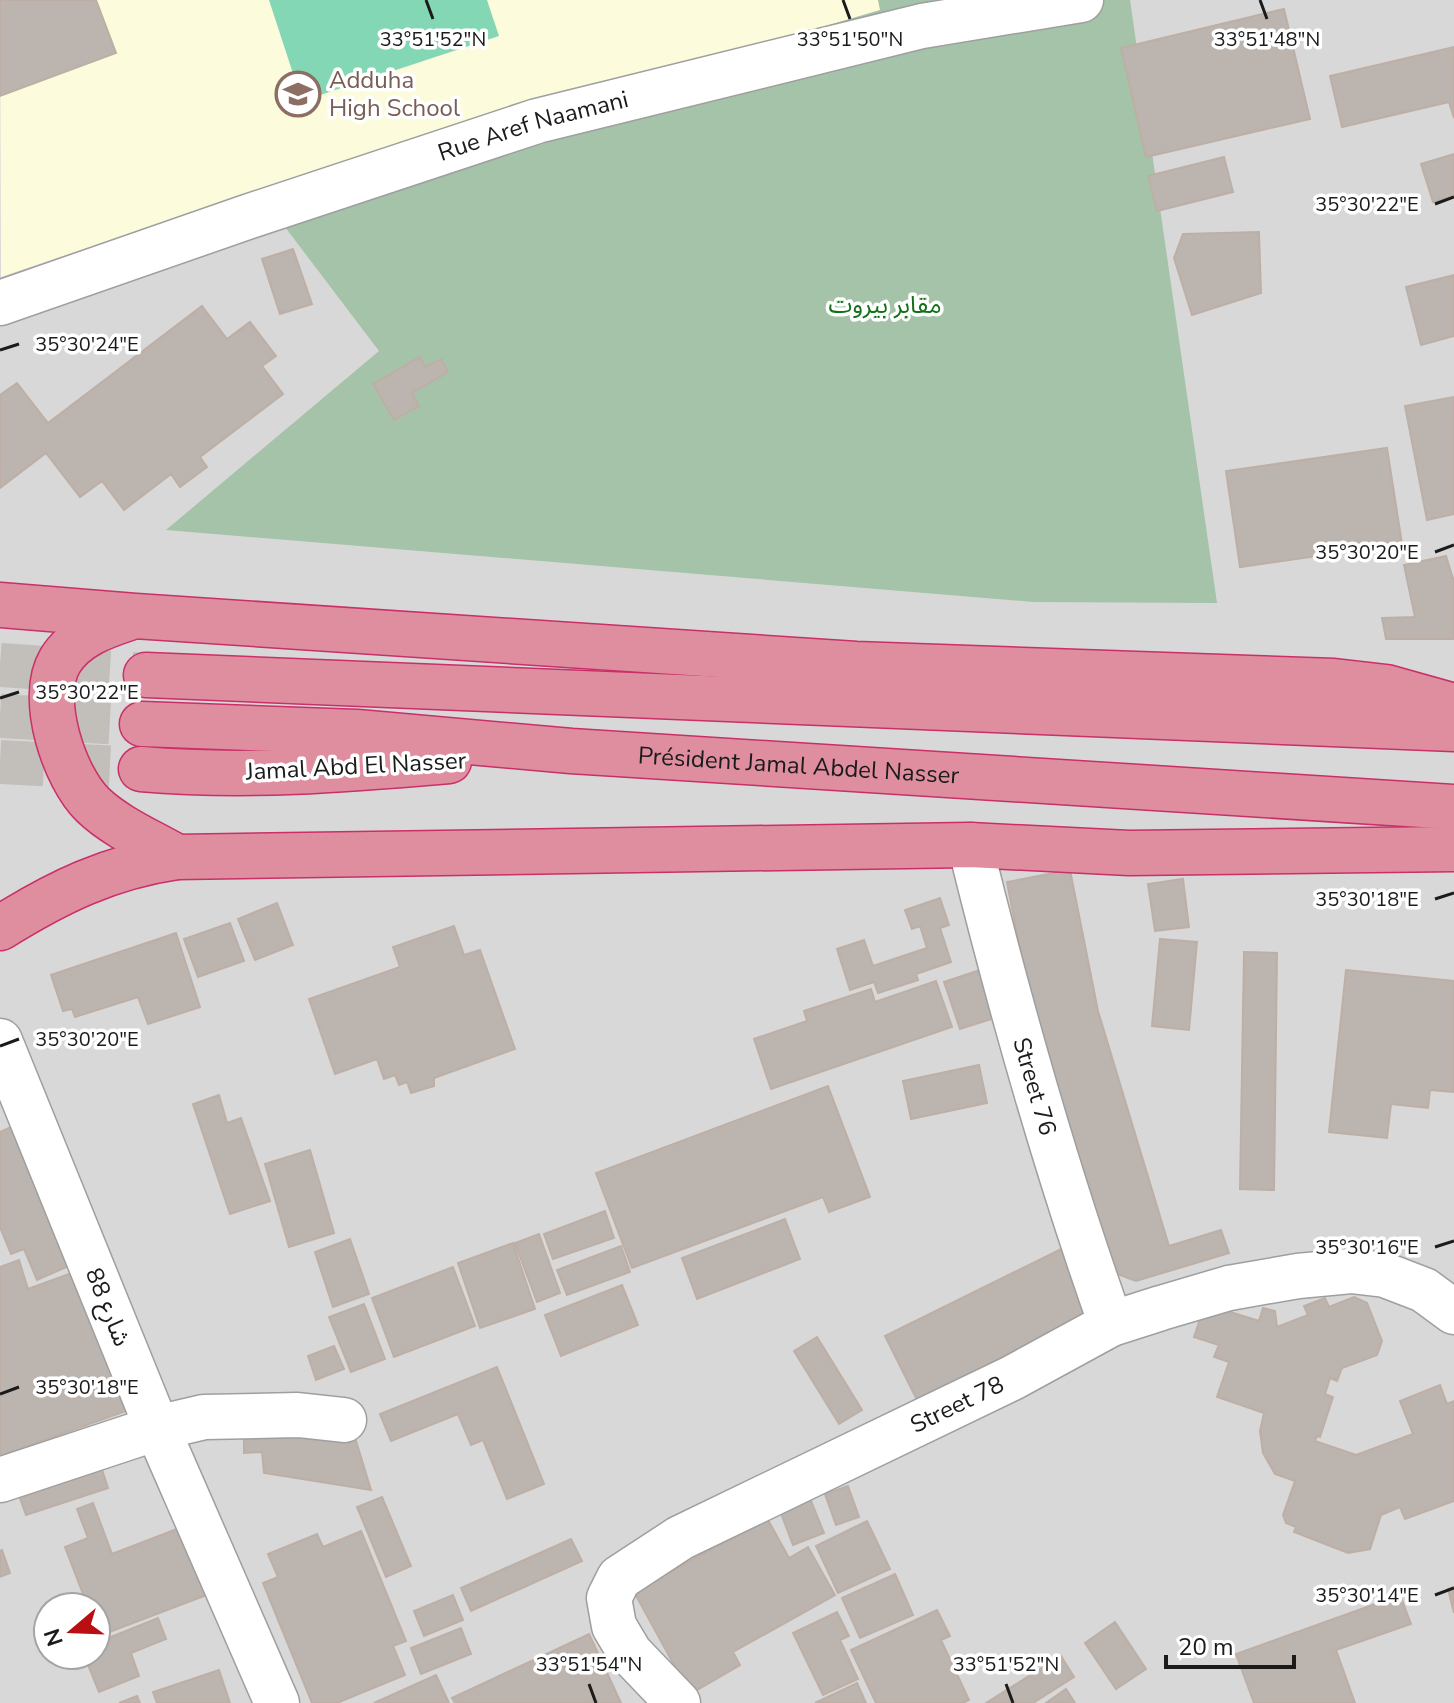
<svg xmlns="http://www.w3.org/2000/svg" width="1454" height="1703" font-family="'Nunito Sans','Noto Sans Arabic',sans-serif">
  <rect width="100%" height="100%" fill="#ece8e2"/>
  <path fill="#d9d8d8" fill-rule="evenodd" d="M0,0H1454V1703H0ZM48,1607H96V1655H48Z"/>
  <path fill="#fcfbdb" d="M0,0H878L881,10L310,178L257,190L1,277Z"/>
  <path fill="#a4c3a8" d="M878,0H1130L1217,603L1034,602L166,530L379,351L257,190L310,178L880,10Z"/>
  <path fill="#84d7b5" d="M269,0H487L499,36L302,101Z"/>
  <path fill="#bcb4af" stroke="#bdafa5" stroke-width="2" d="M0,0H96L116,53L0,96Z
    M1284,9L1310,119L1146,157L1121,48Z
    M1454,47V118L1449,102L1342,127L1330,76Z
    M1454,154V196L1433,202L1421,164Z
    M1224,157L1233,192L1157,211L1148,176Z
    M1259,232L1261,293L1192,315L1174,258L1183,234Z
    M293,249L312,304L280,314L262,259Z
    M1454,275V336L1421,345L1406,287Z
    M202,306L227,339L250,322L276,356L262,366L283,394L200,457L207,467L180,487L171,474L124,510L102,481L80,497L46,453L0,488V395L17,383L48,423Z
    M420,357L425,367L441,359L448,372L412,393L419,406L394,420L373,384Z
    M1454,397V514L1427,520L1405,406Z
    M1387,448L1402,544L1240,567L1226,471Z
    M1446,556L1454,582V639H1386L1382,618L1415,617L1404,565Z
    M1070,870L1098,1011L1169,1246L1221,1230L1229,1253L1136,1281L1109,1271L1034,1024L1007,882Z
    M1183,879L1189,927L1155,931L1148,884Z
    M940,898L949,925L940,928L951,962L916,974L918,980L878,993L874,982L850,990L837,949L864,940L873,966L927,948L920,926L912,929L905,910Z
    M277,903L293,945L255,960L238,919Z
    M230,923L244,961L198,977L184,939Z
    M454,926L464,955L480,950L515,1049L434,1078V1086L411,1093L407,1082L399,1085L395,1075L384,1079L377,1059L335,1074L309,999L400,967L393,947Z
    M176,933L200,1007L148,1024L138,997L75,1017L72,1009L63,1011L51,975Z
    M1160,939L1197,942L1189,1030L1152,1026Z
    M1244,952L1277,953L1274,1190L1240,1189Z
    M989,967L1004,1015L960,1029L944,982Z
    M1346,970L1454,981V1092L1430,1090L1428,1108L1391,1104L1387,1138L1329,1132Z
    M936,981L952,1027L771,1089L754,1039L807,1021L804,1011L871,989L875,1002Z
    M979,1065L987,1103L911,1119L903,1081Z
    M828,1086L870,1197L829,1212L823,1197L632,1268L596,1173Z
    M219,1095L227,1123L241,1118L270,1201L230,1214L193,1104Z
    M13,1126L71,1265L37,1280L24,1249L11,1254L0,1227V1132Z
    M310,1150L334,1233L289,1247L265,1164Z
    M605,1211L614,1238L553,1259L544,1234Z
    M785,1219L800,1259L697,1299L682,1258Z
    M539,1234L560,1293L537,1302L515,1243Z
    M350,1239L369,1294L333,1307L315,1252Z
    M513,1243L535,1309L480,1328L458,1263Z
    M621,1246L630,1272L567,1295L557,1270Z
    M1061,1249L1092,1314L917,1400L885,1336Z
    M19,1260L28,1289L80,1270L129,1410L0,1456V1267Z
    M453,1267L475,1326L394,1357L372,1298Z
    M622,1285L638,1325L561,1356L545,1315Z
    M1354,1297L1367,1303L1382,1341L1377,1355L1342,1368L1337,1381L1330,1378L1325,1394L1333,1397L1320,1437L1317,1436L1315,1441L1356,1455L1413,1434L1400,1401L1440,1385L1447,1404L1454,1401V1501L1405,1519L1400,1507L1381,1515L1370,1549L1348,1553L1294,1532L1296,1527L1286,1523L1283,1515L1295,1481L1275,1474L1263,1453L1260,1431L1264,1413L1217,1397L1229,1362L1214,1357L1219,1345L1194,1337L1205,1304L1259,1321L1263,1308L1275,1311L1277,1327L1308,1315L1304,1306L1325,1298L1329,1307Z
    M364,1304L385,1359L351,1372L329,1317Z
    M817,1337L862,1410L839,1424L794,1351Z
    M334,1346L344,1369L316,1380L308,1356Z
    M497,1367L544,1484L507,1499L483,1440L471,1445L458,1414L391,1441L380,1414Z
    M244,1428L356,1441L371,1490L264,1473L262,1452L244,1453Z
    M99,1460L108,1488L26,1515L16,1487Z
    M848,1486L859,1517L836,1525L825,1494Z
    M809,1496L824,1533L793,1545L779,1508Z
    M382,1497L411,1566L386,1577L357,1507Z
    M93,1503L112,1554L195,1522L220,1590L99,1636L96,1629V1607H88L65,1547L88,1538L77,1509Z
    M767,1518L789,1558L808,1547L835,1595L733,1652L740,1665L690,1694L634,1592Z
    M867,1521L890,1569L838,1593L816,1546Z
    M361,1531L406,1641L393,1646L405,1675L337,1703H312L263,1583L278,1577L268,1554L317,1534L323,1547Z
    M571,1539L582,1561L471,1611L461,1588Z
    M2,1550L10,1573L0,1577V1551Z
    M895,1574L913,1615L860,1638L842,1598Z
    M1454,1587V1613L1448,1589Z
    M453,1595L463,1620L424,1636L414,1611Z
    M1400,1595L1411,1624L1336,1650L1355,1703H1254L1236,1654Z
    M937,1610L950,1636L941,1640L969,1700L963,1703H876L851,1650Z
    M837,1612L849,1636L840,1640L858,1679L823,1695L793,1633Z
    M158,1618L166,1639L131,1653L139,1676L99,1692L84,1655H96V1643Z
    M1115,1622L1146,1669L1116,1689L1085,1643Z
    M461,1628L471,1654L421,1674L411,1648Z
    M589,1634L621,1703H455L452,1698Z
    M1061,1656L1074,1677L1033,1703H986Z
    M219,1670L230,1703H157L153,1692Z
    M436,1675L449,1703H374Z
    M857,1683L866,1703H815Z
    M1066,1689L1075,1703H1046Z
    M137,1696L140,1703H119Z"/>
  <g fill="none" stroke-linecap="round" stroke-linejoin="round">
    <path stroke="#c2bfba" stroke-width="44" stroke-dasharray="44 22" stroke-linecap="butt" d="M0,665L146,675
      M0,716L142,724
      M0,762L141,769"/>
    <g stroke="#9f9f9f" stroke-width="47">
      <g id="minor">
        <path id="s1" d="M0,303L247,217L537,121L922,26L1081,0"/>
        <path id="s2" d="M970,845C1010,1007 1055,1167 1111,1324"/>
        <path d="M0,1041L157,1428L277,1703"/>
        <path d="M0,1480L157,1428L204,1417L298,1415L344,1420"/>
        <path id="s3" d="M678,1703L630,1653L614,1626L609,1598L619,1578L680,1538L1012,1378L1111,1324L1161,1308L1229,1288L1298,1276L1351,1271L1385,1275L1424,1290L1454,1312"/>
      </g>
    </g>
    <g stroke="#c93068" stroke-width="47">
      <g id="highway">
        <path d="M0,605L135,616L856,664L1334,681L1386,687L1454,706"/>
        <path d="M132,617C105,626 76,635 60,661C38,698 64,777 93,805C116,827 149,841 177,857"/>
        <path d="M146,675L1454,729"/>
        <path id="s4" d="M142,724L357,732L571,751L1454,807"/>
        <path d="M141,769C246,778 344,770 449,761"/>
        <path d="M0,928C58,892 109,867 177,857L970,845L1129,853L1454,849"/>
      </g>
    </g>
    <use href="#minor" stroke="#fff" stroke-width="44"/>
    <use href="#highway" stroke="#df8e9f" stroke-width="44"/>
  </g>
  <path fill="none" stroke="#1b1b1b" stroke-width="3" d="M426,0L433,19M843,0L850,19M1260,0L1267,19M1435,204L1454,197M0,350L19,344M1435,552L1454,545M0,698L19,692M1435,899L1454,893M0,1046L19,1039M1435,1247L1454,1241M0,1394L19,1387M1435,1595L1454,1588M589,1684L596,1703M1006,1684L1013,1703"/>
  <defs>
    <g id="school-ring" transform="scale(2.3)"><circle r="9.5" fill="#fff" stroke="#8d6e63" stroke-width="1.5"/><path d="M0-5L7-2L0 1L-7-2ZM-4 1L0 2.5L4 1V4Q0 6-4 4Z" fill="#8d6e63"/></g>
  </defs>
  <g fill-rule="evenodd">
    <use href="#school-ring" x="298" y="94"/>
  </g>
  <g text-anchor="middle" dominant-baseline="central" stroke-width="7" stroke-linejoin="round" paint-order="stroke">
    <g font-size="24" fill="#785e54" stroke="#fff" text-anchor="start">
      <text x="329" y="80">Adduha<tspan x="329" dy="28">High School</tspan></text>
    </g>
    <g font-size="24" fill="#1b1b1b" stroke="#fff">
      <text stroke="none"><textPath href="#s1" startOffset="562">Rue Aref Naamani</textPath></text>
      <text transform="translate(356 766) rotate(-3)">Jamal Abd El Nasser</text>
      <text stroke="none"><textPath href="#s4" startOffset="658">Président Jamal Abdel Nasser</textPath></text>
      <text stroke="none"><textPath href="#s2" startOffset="250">Street 76</textPath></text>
      <text transform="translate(108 1307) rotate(68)">شارع 88</text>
      <text stroke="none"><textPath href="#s3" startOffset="532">Street 78</textPath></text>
    </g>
    <g font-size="24" fill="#127018" stroke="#fff">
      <text x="885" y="305">مقابر بيروت</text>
    </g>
  </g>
  <g font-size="20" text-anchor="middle" fill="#1b1b1b" stroke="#fff" stroke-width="7" stroke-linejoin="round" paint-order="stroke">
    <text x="1267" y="46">33°51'48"N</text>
    <text x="433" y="46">33°51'52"N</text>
    <text x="850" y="46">33°51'50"N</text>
    <text x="1367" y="211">35°30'22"E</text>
    <text x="87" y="351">35°30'24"E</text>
    <text x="1367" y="559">35°30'20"E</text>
    <text x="87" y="699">35°30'22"E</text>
    <text x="1367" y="906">35°30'18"E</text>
    <text x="87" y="1046">35°30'20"E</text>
    <text x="1367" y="1254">35°30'16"E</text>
    <text x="87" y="1394">35°30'18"E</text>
    <text x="1367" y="1602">35°30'14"E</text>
    <text x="589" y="1671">33°51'54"N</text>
    <text x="1006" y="1671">33°51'52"N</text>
  </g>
  <g transform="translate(72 1631) rotate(251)"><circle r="38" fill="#ffffff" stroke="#a4a4a4" stroke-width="2"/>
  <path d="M0-6L14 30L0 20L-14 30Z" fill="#b90e12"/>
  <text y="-12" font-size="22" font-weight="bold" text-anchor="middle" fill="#1b1b1b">N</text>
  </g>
  <path d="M1166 1655v12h128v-12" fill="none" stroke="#1b1b1b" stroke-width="4"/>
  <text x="1178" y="1655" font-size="24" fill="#1b1b1b" stroke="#ffffff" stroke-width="6" paint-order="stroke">20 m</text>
</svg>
